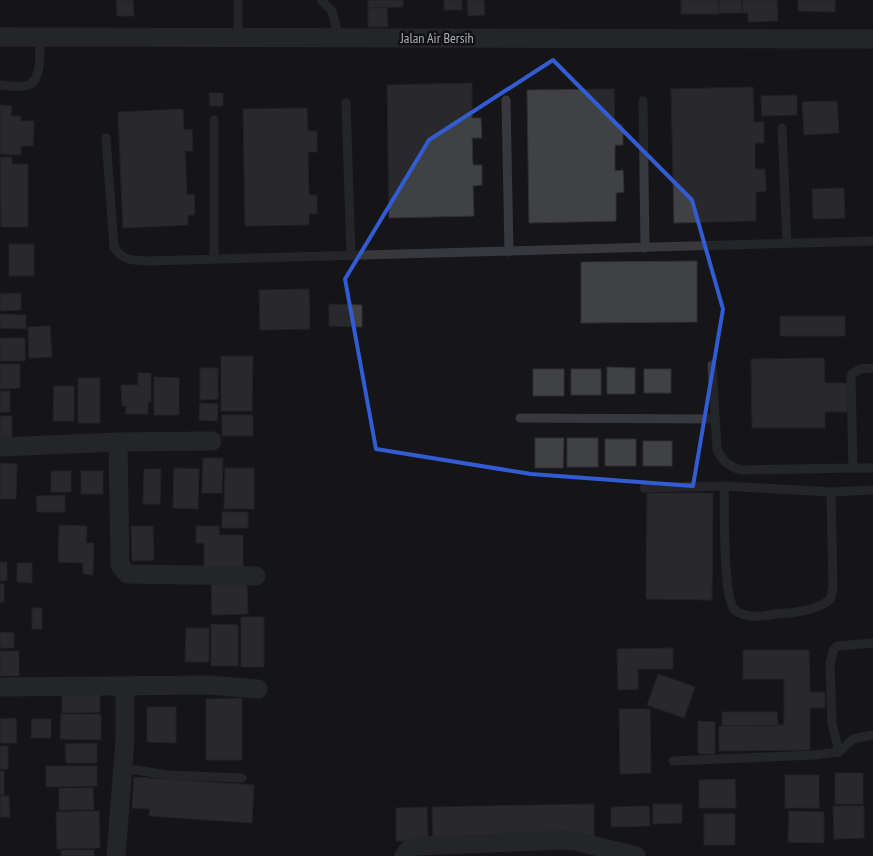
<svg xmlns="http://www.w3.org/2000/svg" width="873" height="856" font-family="'PT Sans Narrow',sans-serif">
  <rect width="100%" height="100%" fill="#161618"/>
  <path fill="#404145" stroke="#303034" d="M116,0H133L134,16H117Z
    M368,0H403V7L368,8Z
    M444,0H462V10H444Z
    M467,0H484L485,15L468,16Z
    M681,0H718L719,14H681Z
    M719,0H741L742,13H719Z
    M742,0H777L778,21L748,22V13H743Z
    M798,0H835V12L798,11Z
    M387,7L388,27H368V8Z
    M472,83V118H481L482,138H472L473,165H482V185L473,186L474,216L389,218L387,85Z
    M753,87L754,122H764V143H755V169H765L766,191L756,192V221L674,223L671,89Z
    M614,89L615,124H623V145H615V171L623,170L624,192L616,193V221L529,223L527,90Z
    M209,93H223V106H210Z
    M797,95V115L762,116L761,96Z
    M837,101L839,133L804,135L802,102Z
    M0,105L12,106L11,116H21L20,121H34L33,146H21V155L0,154Z
    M307,108L308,131H317V152H308L309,195H317V214H309V225L245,226L243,109Z
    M183,109L184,130L192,129L193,151H185L187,195L194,194L195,215H188V225L123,228L118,112Z
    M0,157H12V164H28V227H1Z
    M844,188L845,218L813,219L812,189Z
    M9,244H34V276H9Z
    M697,261V322L581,323V262Z
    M309,289L310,329L260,330L259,290Z
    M21,293V310L0,311V294Z
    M329,304L362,305V327L329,326Z
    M0,314L26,315V329L0,328Z
    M780,316H845V336H780Z
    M50,326L52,357L29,358L28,327Z
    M0,338H25V361H0Z
    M221,356H253L252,411H221Z
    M824,358L825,383H847V412H825V428H752L751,359Z
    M0,364H20V388L0,389Z
    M607,367L635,368V394H607Z
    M200,368H218V399L200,400Z
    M533,369H564V396H533Z
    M571,369H601V395H571Z
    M644,369H671V393H644Z
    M138,373H151V402H148V414H125L126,406H122L121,385H138Z
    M154,377L179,378V415H154Z
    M78,378H100V423H78Z
    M54,386H74V421H53Z
    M0,391H10V412H0Z
    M200,403L218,404L217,421L199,420Z
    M222,415H253V436H222Z
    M0,416H12V439H0Z
    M535,438H564L563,468H535Z
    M567,438H598V467H567Z
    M605,439H636V466H605Z
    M643,441H672V466H643Z
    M203,458H223L222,493H202Z
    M0,463L17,464L16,499H0Z
    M174,468L199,469L198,509L173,508Z
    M225,468H254V509H224Z
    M144,469H161L160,504H143Z
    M51,471H71V492H51Z
    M81,471H103V494H81Z
    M647,493H713L712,600L646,599Z
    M65,495V512H37L36,496Z
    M222,512H248V528H222Z
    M59,525L87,526L86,543H94L93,575L83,574V563L58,562Z
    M131,526H153L154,560L132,561Z
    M196,526H219V535H243V569H204V543H196Z
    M0,562H7V581H0Z
    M17,563H32V583L17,582Z
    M247,583L248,614L212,615L211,584Z
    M0,584H4V602H0Z
    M32,608H42V629H32Z
    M241,617H264V667H241Z
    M211,624L238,625V666H211Z
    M186,628H209V662H185Z
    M0,632L14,633V648H0Z
    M673,648V669H638V689L618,690L617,649Z
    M743,650H809L810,692H825V708H810V750L719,751V726L784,725V679H743Z
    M0,651H19V676H0Z
    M658,674L695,687L684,718L647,705Z
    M100,689V712L62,713V690Z
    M242,698V760H206V699Z
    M147,707H176V743L147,742Z
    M619,709H650L651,773L620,774Z
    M722,712H777L778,726H722Z
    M61,714H101V740L60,739Z
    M16,718L17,743H0V719Z
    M32,719H51V738H31Z
    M698,721L715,722V754H698Z
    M97,743V763H66L65,744Z
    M0,746H8V769H0Z
    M46,766H97V786L46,787Z
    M0,771H4V795H0Z
    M835,773H863V804H835Z
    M785,775H819V808H785Z
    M134,777L254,785L252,823L149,816L150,809L132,808Z
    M735,779L736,808H699V780Z
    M59,788H93L94,810H59Z
    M0,796H9L10,817H0Z
    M594,804V837L433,840L432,807Z
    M653,804H682V823L653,824Z
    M649,806L650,826L611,827V807Z
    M833,806H864V838L834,839Z
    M427,807L428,841H396V808Z
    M99,811L100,848L57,849L56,812Z
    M789,811L824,812V843L788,842Z
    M704,814H735V845H704Z
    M61,850H94V856H61Z"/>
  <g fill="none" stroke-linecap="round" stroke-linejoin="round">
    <path stroke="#37383d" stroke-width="9" d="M238,0V37
      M321,0L332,11L339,38
      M0,85C8,86 16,87 24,86C44,84 39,51 40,37
      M506,100L509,252
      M643,101L645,248
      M346,103L351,256
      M214,120V259
      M782,128L787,244
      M106,138L114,247C123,261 131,260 147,261L873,241
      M712,365L717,449C722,461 728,466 741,470L853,468
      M873,368L860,369L852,374L851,379L853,468H873
      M520,418L715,419
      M724,486C725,507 722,598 735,610C745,619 764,616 776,614C795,613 813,611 830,600L833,588L831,492
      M644,488L724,486L831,492L873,490
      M873,643L837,646L834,649L830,663L832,723L839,752L853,739L873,735
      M673,761L814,755L839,752
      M123,768L168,775L242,778"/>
    <path stroke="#37383d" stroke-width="19" d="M0,37L873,39
      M118,442L120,565L127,574L256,576
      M0,447L118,442L212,441
      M0,687L209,685L258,689
      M116,856L125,740V686
      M404,856L410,848L416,846L562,840L575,841L636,856"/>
  </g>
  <path d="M0 0H873V856H0ZM553,60L692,200L723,309L693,486L531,474L376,449L345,279L429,140Z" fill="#161618" fill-opacity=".55" fill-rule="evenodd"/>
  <path fill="none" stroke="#325cd3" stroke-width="4" stroke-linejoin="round" d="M553,60L692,200L723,309L693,486L531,474L376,449L345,279L429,140Z"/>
  <g text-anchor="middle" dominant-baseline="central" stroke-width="5" stroke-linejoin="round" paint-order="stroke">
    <g font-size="14" fill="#a8adb8" stroke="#111113">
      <text x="437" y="38">Jalan Air Bersih</text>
    </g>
  </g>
</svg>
